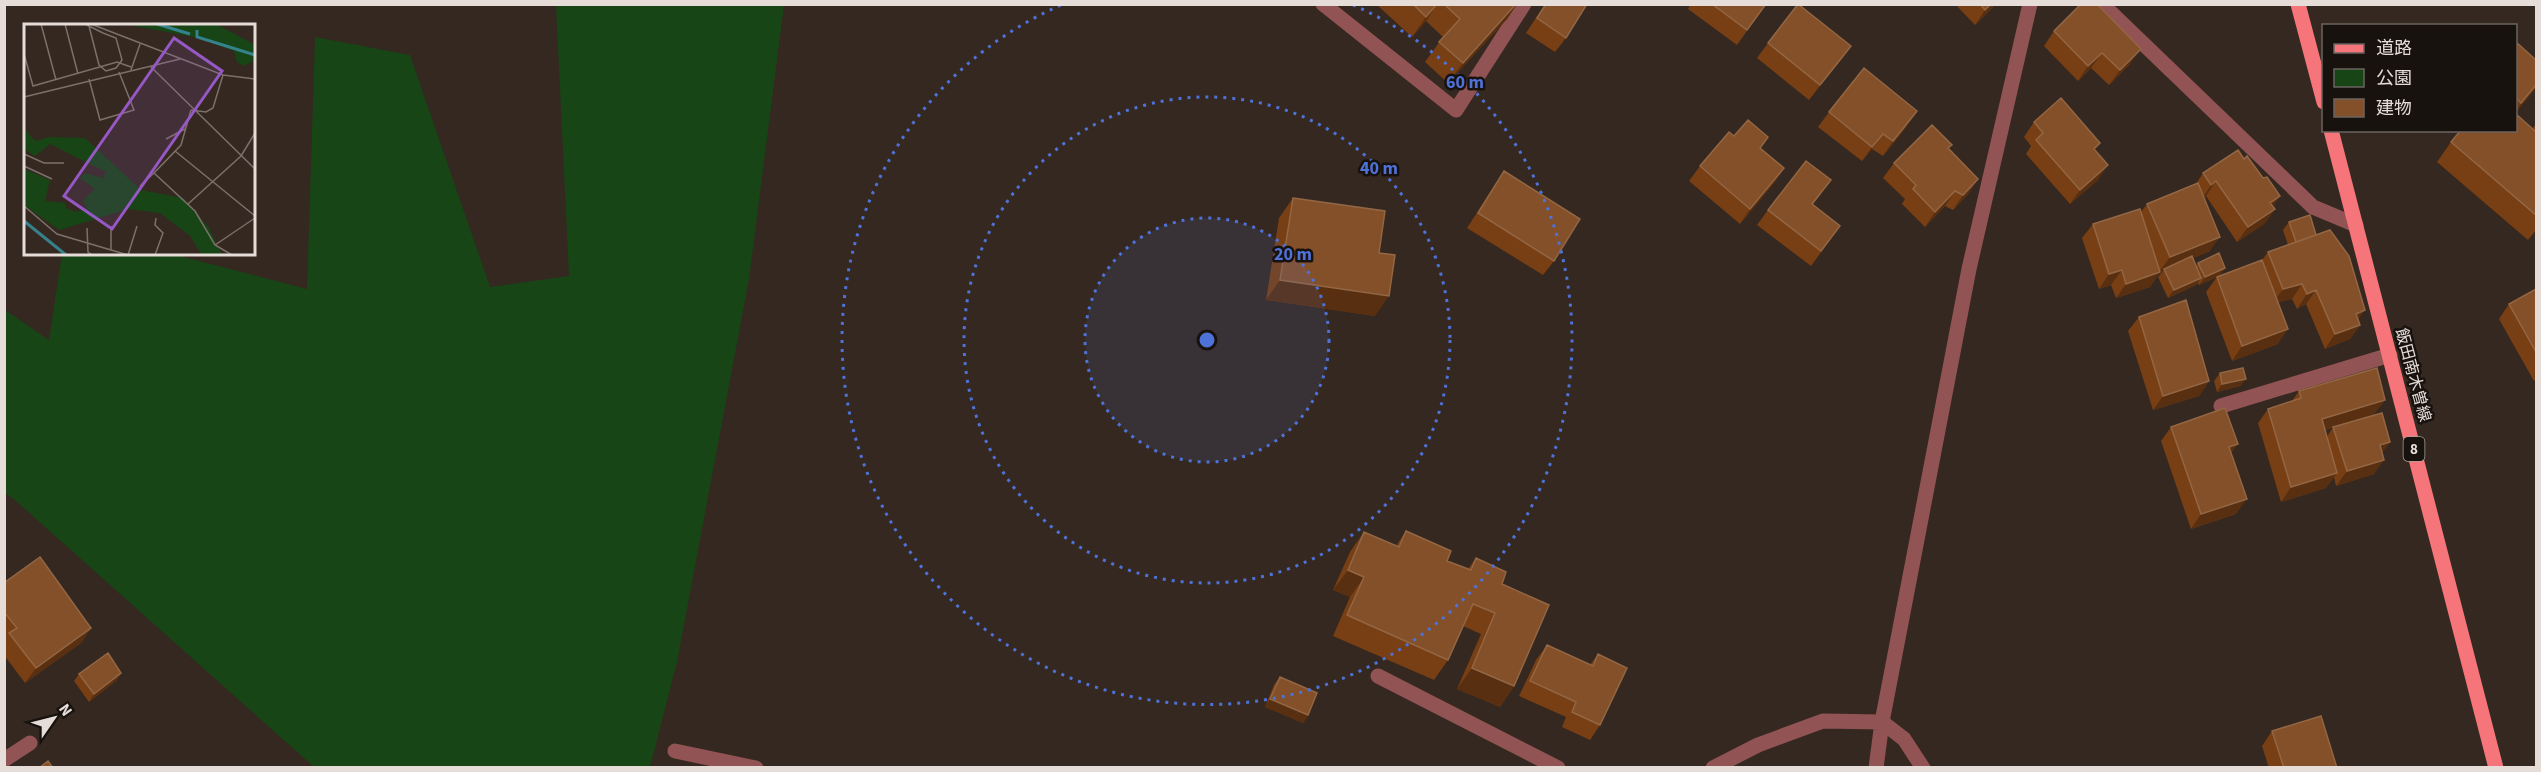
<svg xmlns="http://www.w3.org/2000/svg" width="2541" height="772" font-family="'Source Sans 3','Noto Sans JP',sans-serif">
  <rect width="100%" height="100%" fill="#352820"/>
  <path fill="#174516" d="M556,5H784L749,279L677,662L650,767H314L16,501L5,493V310L49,340L62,254H172L307,289L315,37L410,55L490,287L569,276Z"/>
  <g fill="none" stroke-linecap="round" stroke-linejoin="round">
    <path stroke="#925354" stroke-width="15" d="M1323,4L1456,110L1524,4
      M2102,4L2313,207L2356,225
      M2221,406L2390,355
      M1378,676L1558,768
      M675,751L756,768
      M4,760L30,743
      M1713,768L1758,745L1823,721L1882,722L1904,739L1923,768
      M1876,768L1882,722L1969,269L2030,4"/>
    <path stroke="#f6757a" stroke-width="15" d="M2298,4L2324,102
      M2331,130L2496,768"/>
  </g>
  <path fill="#783f14" d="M1376,4H1517L1507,19L1448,83L1425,62L1443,37L1426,21L1412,37Z
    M1545,4L1566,38L1555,52L1526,33Z
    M1691,4H1766L1737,45L1688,9Z
    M1955,4H1996L1975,25Z
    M2054,31L2130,64L2109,85L2091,68L2078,81L2044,46Z
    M2516,42L2536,88L2516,112Z
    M1768,43L1840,61L1809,100L1757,58Z
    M1829,112L1907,126L1883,156L1872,149L1862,161L1818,127Z
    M2034,122L2098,180L2070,204L2026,154L2031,146L2024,137Z
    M2536,124V230L2528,240L2437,162L2451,142L2532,129Z
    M1734,136L1760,148L1784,168L1774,183L1740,224L1689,181L1700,166Z
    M1948,149L1978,179L1968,194L1953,210L1945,206L1925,227L1902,204L1905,199L1883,178L1894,163Z
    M1504,171L1554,261L1543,275L1467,228Z
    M2203,173L2273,207L2275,209L2264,224L2237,242L2206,196L2204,198L2210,251L2193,258L2196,266L2198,263L2220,276L2262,260L2268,252L2288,245L2283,230L2289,222L2316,235L2360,325L2350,339L2325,349L2306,304L2297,309L2292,299L2278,302V344L2232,361L2206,292L2217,277L2199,285L2198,283L2196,285L2168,298L2158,277L2163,271L2160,272L2150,287L2116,298L2111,285L2099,289L2082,238L2093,224L2141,212L2147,204L2196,184Z
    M1821,194L1813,204L1840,226L1811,266L1757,225L1768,210Z
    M1293,198L1375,316L1266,300L1279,218Z
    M2536,289V379L2534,381L2499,319L2509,304Z
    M2139,317L2209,381L2199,396L2153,410L2128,331Z
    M2220,373L2246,379L2240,386L2217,392L2214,381Z
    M2299,391L2385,400L2374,414L2325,430L2327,437L2333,427L2382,453L2374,474L2336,486L2334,477L2326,488L2281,502L2258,423L2268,409L2292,401Z
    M2171,427L2231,453L2236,514L2191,529L2161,441Z
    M1406,531L1447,561L1468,569L1476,558L1502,584L1514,686L1500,707L1457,689L1481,634L1463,626L1448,660L1434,680L1333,636L1350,597L1333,590L1350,552L1364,532L1396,546Z
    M4,583L91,628L81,643L25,683L4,655Z
    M1547,645L1590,665L1598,654L1600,725L1590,740L1562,727L1566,717L1519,696L1536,660Z
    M121,673L116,681L89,702L74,681L79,674Z
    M1280,677L1308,715L1303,723L1265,707L1274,685Z
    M2272,731L2337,768H2269L2262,746Z"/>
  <path fill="#582f10" d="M1437,4L1426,21L1412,37L1426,17Z
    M1516,4H1517L1507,19L1448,83L1463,63Z
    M1991,4H1996L1975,25L1985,10Z
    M1851,46L1840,61L1809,100L1820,85Z
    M2141,49L2130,64L2109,85L2120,70Z
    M2102,53L2091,68L2078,81L2088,66Z
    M2536,85V88L2516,112L2521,103Z
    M1917,111L1907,126L1883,156L1893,141Z
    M1883,134L1872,149L1862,161L1872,147Z
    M2108,165L2098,180L2070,204L2080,190Z
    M1784,168L1774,183L1740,224L1750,209Z
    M1978,179L1968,194L1953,210L1963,195Z
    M2216,181L2206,196L2201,200L2211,185Z
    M1955,191L1945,206L1925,227L1935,212Z
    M2280,196L2270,211V203Z
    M2275,209L2264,224L2237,242L2248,227Z
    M2220,237L2210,251L2164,270V269L2163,271L2159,272L2170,257Z
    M2225,268L2220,276L2199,285L2205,277Z
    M2122,270L2111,285L2099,289L2109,274Z
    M2160,272L2150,287L2116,298L2126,284Z
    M2201,278L2196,285L2168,298L2174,290Z
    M1280,280L1389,296L1375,316L1266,300Z
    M2302,284L2292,299L2272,304L2283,289Z
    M2316,290L2306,304L2297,309L2307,294Z
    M2365,310L2355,324L2356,314Z
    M2360,325L2350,339L2325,349L2335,334Z
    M2288,329L2278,344L2232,361L2242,346Z
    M2246,379L2240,386L2217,392L2222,384Z
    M2209,381L2199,396L2153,410L2163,396Z
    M2385,400L2374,414L2311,434L2322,419Z
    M2390,442L2380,456V445Z
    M2238,444L2227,459L2229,447Z
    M2384,460L2374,474L2336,486L2347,471Z
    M2337,473L2326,488L2281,502L2291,487Z
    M2247,499L2236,514L2191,529L2201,514Z
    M1348,570L1364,577L1350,597L1333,590Z
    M91,628L81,643L25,683L36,668Z
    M1472,668L1514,686L1500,707L1457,689Z
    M121,673L116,681L89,702L94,694Z
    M1270,699L1308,715L1303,723L1265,707Z"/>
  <path fill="#845029" stroke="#936644" stroke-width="1.5" d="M1413,4H1437L1426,17Z
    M1444,4H1516L1463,63L1439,42L1460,19Z
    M1546,4H1587L1566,38L1537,18Z
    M1712,4H1766L1747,30Z
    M1798,4L1851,46L1820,85L1768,43Z
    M1980,4H1991L1985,10Z
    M2081,4H2097L2141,49L2120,70L2102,53L2088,66L2054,31Z
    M2516,42L2536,60V85L2521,103L2516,97Z
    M1864,68L1917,111L1893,141L1883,134L1872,147L1829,112Z
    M2061,98L2100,143L2094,149L2108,165L2080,190L2036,140L2043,133L2034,122Z
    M2516,114L2536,132V215L2451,142L2461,130H2516Z
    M1748,120L1768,137L1760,148L1784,168L1750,209L1700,166L1729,132L1734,136Z
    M1932,125L1952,145L1948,148L1978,179L1963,195L1955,191L1935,212L1913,189L1916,185L1894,163Z
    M2238,150L2244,159L2247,156L2263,178L2267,177L2280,196L2270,203L2275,209L2248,227L2216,181L2211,185L2203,173Z
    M1806,161L1831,180L1812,204L1840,226L1821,251L1768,210Z
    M1504,171L1580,219L1554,261L1478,213Z
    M2198,183L2220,237L2170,257L2147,204Z
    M1293,198L1385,211L1379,253L1395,255L1389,296L1280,280Z
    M2140,209L2160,272L2126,284L2122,270L2109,274L2093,224Z
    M2310,215L2316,235L2296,242L2289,222Z
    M2330,230L2349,256L2365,310L2356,314L2360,325L2335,334L2316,290L2307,294L2302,284L2283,289L2268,252Z
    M2219,253L2225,268L2205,277L2198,263Z
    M2192,256L2201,278L2174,290L2164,269Z
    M2262,260L2288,329L2242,346L2217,277Z
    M2536,289V352L2509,304Z
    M2186,300L2209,381L2163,396L2139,317Z
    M2243,368L2246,379L2222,384L2220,373Z
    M2377,368L2385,400L2322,419L2337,473L2291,487L2268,409L2301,398L2299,391Z
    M2225,408L2238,444L2229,447L2247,499L2201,514L2171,427Z
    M2382,413L2390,442L2380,445L2384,460L2347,471L2333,427Z
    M1406,531L1451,551L1447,561L1471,570L1476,558L1506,572L1502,584L1549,605L1514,686L1472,668L1495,613L1473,604L1448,660L1347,615L1364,577L1348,570L1364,532L1399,547Z
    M40,557L91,628L36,668L9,633L17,628L4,612V583Z
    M1547,645L1593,666L1598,654L1627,668L1600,725L1572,712L1576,702L1530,681Z
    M108,653L121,673L94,694L79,674Z
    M1280,677L1317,693L1308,715L1270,699Z
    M2321,716L2337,768H2284L2272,731Z
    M48,761L53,768H39Z"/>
  <circle cx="1207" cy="340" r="122" fill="#4f72d8" fill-opacity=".12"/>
  <g fill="none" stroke="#4f72d8" stroke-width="3" stroke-dasharray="3 6">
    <circle cx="1207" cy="340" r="122"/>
    <circle cx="1207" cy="340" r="243"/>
    <path d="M1353 5A365 365 0 1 1 1061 5"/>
  </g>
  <g text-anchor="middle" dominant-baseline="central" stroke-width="5" stroke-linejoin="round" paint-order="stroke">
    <rect fill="#18120f" stroke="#a8a09c" stroke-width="1.5" x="2403.5" y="437" width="21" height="24" rx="4.5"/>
    <g font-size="15" font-weight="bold" fill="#e6ddd8">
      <text x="2414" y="449">8</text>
    </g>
    <g font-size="16" fill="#e6ddd8" stroke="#18120f">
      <text transform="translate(2413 375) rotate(75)">飯田南木曽線</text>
    </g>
  </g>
  <g transform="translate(24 24)">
    <rect width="231" height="231" fill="#352820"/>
    <path d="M100,0H192L231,21V36L220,42L213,38L210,27L175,14ZM0,104L11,117L26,113L61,114L117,166L159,174L185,204L198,231H178L166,212L136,189L104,185L35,206L0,181V145L26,156L21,177L41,179L42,184L52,188L63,184L59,176L71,165L56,154L61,149L79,154L82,148L26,120L11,132L0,125Z" fill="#174516"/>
    <path fill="none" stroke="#35828c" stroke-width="3" d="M133,0L166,10M173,6V13L231,31M0,197L42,231"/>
    <path fill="none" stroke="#7c706a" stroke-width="1.5" d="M17,0L32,56M41,0L54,50M61,0L79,9L92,14L98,36L92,44L82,47L75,41L65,2M67,0L199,51L231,55M0,30L9,62L93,38L107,43M126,42L231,145M107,46L116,20M65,55L76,96L110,86L95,48M0,73L156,35M167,86L157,121L130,149L171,187L191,221L208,231M167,86L182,88L189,84L199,51M142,115L161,105M151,127L231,192M0,130L20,139H40M0,142L28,155M116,162L130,149M164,180L217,132L231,109M0,182L33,210L104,231M63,204L64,228L68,231M191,221L231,194M87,226V202M104,231L113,202M131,231L139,209L131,201L132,194"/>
    <path fill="#9658c5" fill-opacity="0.15" stroke="#9658c5" stroke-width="3" d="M150,14L198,47L88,205L40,172Z"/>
    <rect width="231" height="231" fill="none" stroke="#e6ddd8" stroke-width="3"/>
  </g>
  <circle cx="1207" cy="340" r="9" fill="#4f72d8" stroke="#18120f" stroke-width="3"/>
  <g font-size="18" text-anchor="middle" font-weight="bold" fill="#4f72d8" stroke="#18120f" stroke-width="5" stroke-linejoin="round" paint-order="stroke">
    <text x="1465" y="88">60 m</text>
    <text x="1379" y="174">40 m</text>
    <text x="1293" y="260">20 m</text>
  </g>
  <rect width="2541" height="772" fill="none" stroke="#e6ddd8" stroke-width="12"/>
  <rect x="2322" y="24" width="195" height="108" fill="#18120f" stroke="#6a635f" stroke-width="1.5"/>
  <rect x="2334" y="44" width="30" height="9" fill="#f6757a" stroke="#6a635f" stroke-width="1.5"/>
  <text x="2376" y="54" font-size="18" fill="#e6ddd8">道路</text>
  <rect x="2334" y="69" width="30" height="18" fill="#174516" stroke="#6a635f" stroke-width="1.5"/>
  <text x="2376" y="84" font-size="18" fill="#e6ddd8">公園</text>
  <rect x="2334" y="99" width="30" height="18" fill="#845029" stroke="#6a635f" stroke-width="1.5"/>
  <text x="2376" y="114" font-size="18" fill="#e6ddd8">建物</text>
  <g transform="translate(54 718) rotate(55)" stroke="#18120f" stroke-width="4.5" paint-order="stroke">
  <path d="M0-4.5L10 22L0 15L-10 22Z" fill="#e6ddd8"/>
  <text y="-9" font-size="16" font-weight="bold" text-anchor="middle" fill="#e6ddd8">N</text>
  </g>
</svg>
